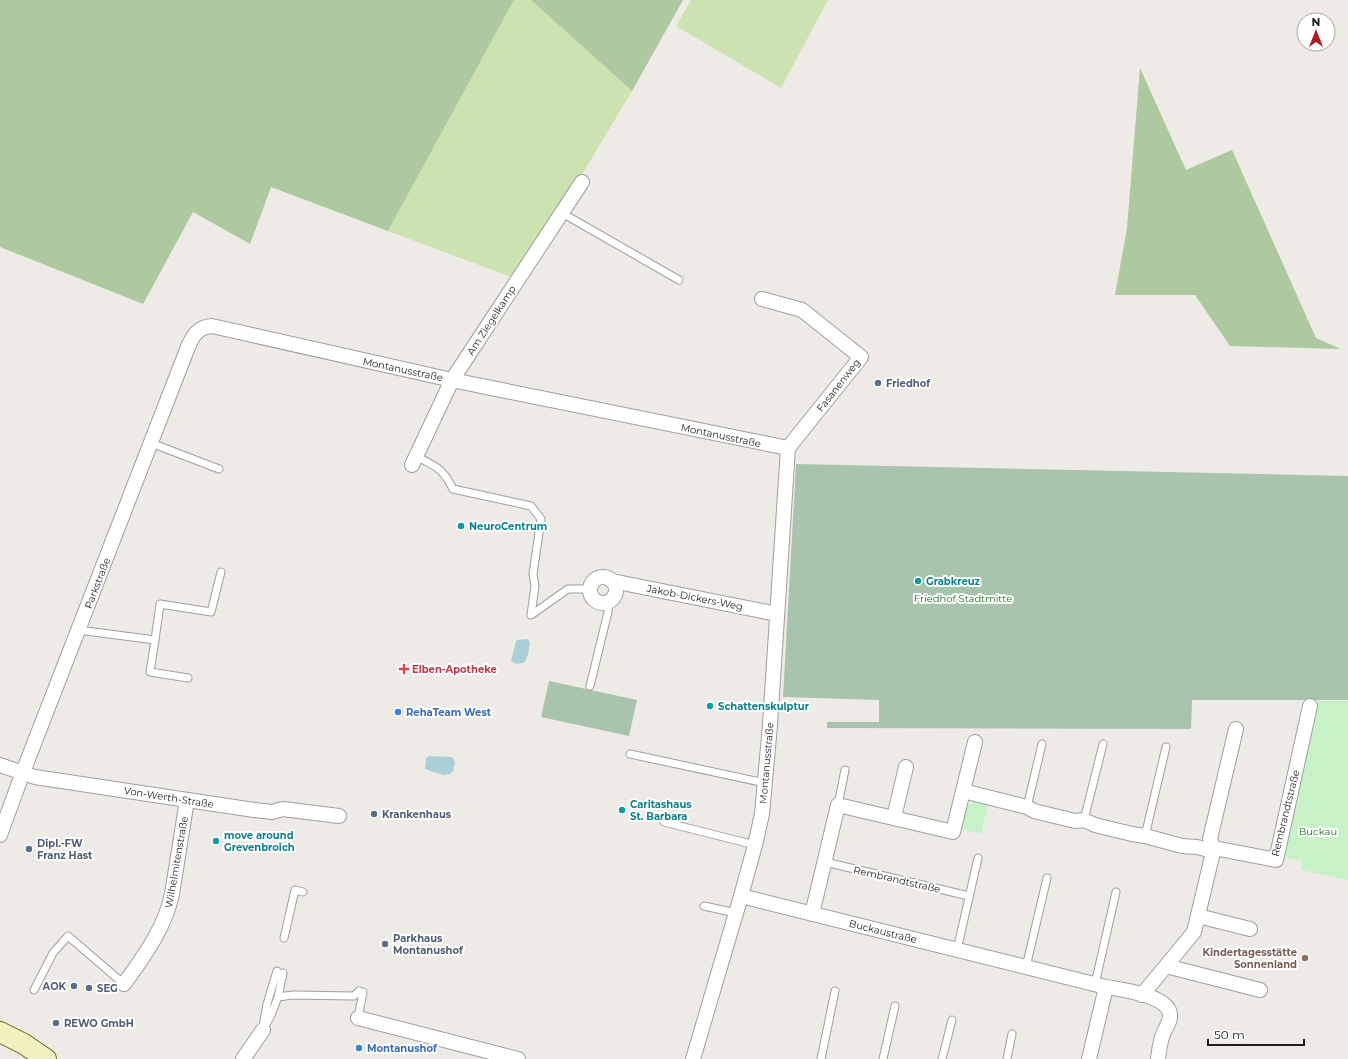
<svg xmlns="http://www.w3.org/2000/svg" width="1348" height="1059" font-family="Montserrat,sans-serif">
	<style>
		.grass { fill: #cce2b1 }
		.forest { fill: #aec89f }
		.cemetery { fill: #a9c4ac }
		.park { fill: #c7f2c8 }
		.water { fill: #abcfd6 }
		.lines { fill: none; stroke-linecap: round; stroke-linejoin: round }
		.lane-casing { stroke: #9f9f9f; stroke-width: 9 }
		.street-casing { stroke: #9f9f9f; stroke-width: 16 }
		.secondary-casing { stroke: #646812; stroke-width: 22 }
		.lane { stroke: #fff; stroke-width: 7 }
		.street { stroke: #fff; stroke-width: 14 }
		.secondary { stroke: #f1f1bf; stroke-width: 20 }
		.service-dot { fill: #5c6f8a; stroke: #fff; stroke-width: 1.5 }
		.culture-dot { fill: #0f9aa8; stroke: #fff; stroke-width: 1.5 }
		.health-dot { fill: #e0444e; stroke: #fff; stroke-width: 1.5 }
		.shop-dot { fill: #3f7fe0; stroke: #fff; stroke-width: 1.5 }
		.education-dot { fill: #8d6e63; stroke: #fff; stroke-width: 1.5 }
		.labels { text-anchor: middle; stroke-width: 4; stroke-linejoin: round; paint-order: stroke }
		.street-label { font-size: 10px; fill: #1e1e1e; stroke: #fff }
		.service-label { font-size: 10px; font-weight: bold; fill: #4e5e75; stroke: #fff; text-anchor: start }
		.culture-label { font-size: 10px; font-weight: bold; fill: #0d838f; stroke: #fff; text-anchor: start }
		.park-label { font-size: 10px; fill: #196f1b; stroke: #fff }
		.health-label { font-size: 10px; font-weight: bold; fill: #be3a42; stroke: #fff; text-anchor: start }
		.shop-label { font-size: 10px; font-weight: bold; fill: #366cbe; stroke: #fff; text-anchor: start }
		.education-label { font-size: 10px; font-weight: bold; fill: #785e54; stroke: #fff; text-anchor: end }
	</style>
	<rect width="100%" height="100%" fill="#eeeae5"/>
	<path class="grass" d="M514,0h17l101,91 -55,92 -63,95 -126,-47z
		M691,0h137l-47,88 -105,-62z"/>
	<path class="forest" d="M0,0h514l-126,231 -117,-44 -21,57 -57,-32 -50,92 -143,-57z
		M531,0h152l-51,91z
		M1140,68l46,102 46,-20 84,188 25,11 -111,-3 -35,-51h-80l12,-67z"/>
	<path class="cemetery" d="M796,464l552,12v224h-156l-1,29 -364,-1v-6h52v-22l-96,-3z
		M549,681l88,19 -8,36 -88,-19z"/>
	<path class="park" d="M1318,701h30v179l-47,-10 1,-9 -15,-3 -3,-5 3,-20z
		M973,802l15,2 -7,30 -20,-5 6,-23z"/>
	<path class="water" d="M527,639l3,3 -2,12 -3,8c-5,2 -10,3 -14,-1l5,-20 2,-1z
		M429,756l23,1 3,5 -2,9 -3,3 -7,1 -18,-6 1,-11z"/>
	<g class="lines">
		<defs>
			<path id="lane" d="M562,213l117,67
				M151,443l68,26
				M416,456c20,11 26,11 37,33l78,17 10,13 -8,55 2,12 -4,29 37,-26h23
				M78,630l77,10 5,-36 51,8 10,-40
				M155,640l-5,32 38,6
				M590,686l18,-74v-11
				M630,754l135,29
				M838,805l7,-35
				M1027,807l15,-63
				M1084,820l19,-76
				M664,822l91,23
				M1145,836l21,-89
				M825,862l144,34
				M704,906l32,7
				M284,938l11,-48 8,2
				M957,950l21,-92
				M1026,967l21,-89
				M1095,984l21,-92
				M34,990l19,-37 15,-17 56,48
				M278,997l5,-24
				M358,1018l5,-26
				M263,1027l4,-23 10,-33
				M263,1030l8,-15 7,-18 15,-2 61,1 5,-5
				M821,1059l14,-68
				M883,1059l12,-53
				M942,1059l10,-39
				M1007,1059l5,-25"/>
			<path id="street" d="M762,299l40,11 59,47 -73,91
				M412,465l40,-85 130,-198
				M590 590a13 13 0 1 1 26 0a13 13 0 1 1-26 0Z
				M612,581l165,33
				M0,765l35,12 219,33 18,2 11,-3 56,7
				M963,791l12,-49
				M894,817l12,-50
				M0,835l23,-63 165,-425c5,-12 10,-20 24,-21l240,54 336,68
				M1214,848l62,12 34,-154
				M741,896l365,91 -17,72
				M812,914l26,-109 115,27 10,-41 64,16 7,4 41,10 9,-1 11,5 37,9 13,2 37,10 15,1 16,4
				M1198,916l52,13
				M1166,966l94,24
				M124,984c20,-28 41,-56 48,-90l15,-94
				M1106,987c16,3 67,8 64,31 -1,6 -4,9 -6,14 -4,8 -5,19 -6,27
				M1142,995l52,-63 20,-84 -4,-9 26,-110
				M358,1018l160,41
				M243,1059l20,-29
				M693,1059l48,-163 14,-51 7,-31 8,-89 18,-277"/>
			<path id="secondary" d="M0,1032l24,12 22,15"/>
		</defs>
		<use href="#lane" class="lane-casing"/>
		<use href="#street" class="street-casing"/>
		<use href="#secondary" class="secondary-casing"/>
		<use href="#lane" class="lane"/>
		<use href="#street" class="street"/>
		<use href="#secondary" class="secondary"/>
	</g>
	<g class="service-dot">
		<circle cx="878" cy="383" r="4"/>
		<circle cx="374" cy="814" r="4"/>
		<circle cx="29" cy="849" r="4"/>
		<circle cx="385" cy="944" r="4"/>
		<circle cx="74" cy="986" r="4"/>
		<circle cx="89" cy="988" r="4"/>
		<circle cx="56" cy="1023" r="4"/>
	</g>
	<g class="culture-dot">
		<circle cx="461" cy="526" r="4"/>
		<circle cx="918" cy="581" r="4"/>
		<circle cx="710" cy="706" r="4"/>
		<circle cx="622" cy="810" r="4"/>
		<circle cx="216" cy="841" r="4"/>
	</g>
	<path class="health-dot" d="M402 663h4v4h4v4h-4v4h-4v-4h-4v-4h4z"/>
	<g class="shop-dot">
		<circle cx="398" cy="712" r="4"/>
		<circle cx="359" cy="1048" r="4"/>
	</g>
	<circle class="education-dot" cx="1305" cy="958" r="4"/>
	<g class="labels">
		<g class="street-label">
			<text transform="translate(491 320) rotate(-57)" y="4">Am Ziegelkamp</text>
			<text transform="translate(403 369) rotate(12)" y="4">Montanusstraße</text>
			<text transform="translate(838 385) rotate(-52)" y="4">Fasanenweg</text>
			<text transform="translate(721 435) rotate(12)" y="4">Montanusstraße</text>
			<text transform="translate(97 583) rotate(-69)" y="4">Parkstraße</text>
			<text transform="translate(695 597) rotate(11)" y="4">Jakob-Dickers-Weg</text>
			<text transform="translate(766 763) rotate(-85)" y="4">Montanusstraße</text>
			<text transform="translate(169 797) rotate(9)" y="4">Von-Werth-Straße</text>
			<text transform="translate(1285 813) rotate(-76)" y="4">Rembrandtstraße</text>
			<text transform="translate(176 862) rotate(-80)" y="4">Wilhelmitenstraße</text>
			<text transform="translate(897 879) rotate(13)" y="4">Rembrandtstraße</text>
			<text transform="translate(883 931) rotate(14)" y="4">Buckaustraße</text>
		</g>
		<g class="service-label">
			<text x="886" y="387">Friedhof</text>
			<text x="382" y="818">Krankenhaus</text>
			<text x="37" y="847">Dipl.-FW<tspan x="37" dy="12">Franz Hast</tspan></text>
			<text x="393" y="942">Parkhaus<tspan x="393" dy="12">Montanushof</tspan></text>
			<text x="66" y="990" text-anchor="end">AOK</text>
			<text x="97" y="992">SEG</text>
			<text x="64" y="1027">REWO GmbH</text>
		</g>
		<g class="culture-label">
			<text x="469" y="530">NeuroCentrum</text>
			<text x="926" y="585">Grabkreuz</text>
			<text x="718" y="710">Schattenskulptur</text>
			<text x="630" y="808">Caritashaus<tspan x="630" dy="12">St. Barbara</tspan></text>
			<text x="224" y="839">move around<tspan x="224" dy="12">Grevenbroich</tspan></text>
		</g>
		<g class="park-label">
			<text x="963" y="602">Friedhof Stadtmitte</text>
			<text x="1318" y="835">Buckau</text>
		</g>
		<g class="health-label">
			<text x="412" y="673">Elben-Apotheke</text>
		</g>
		<g class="shop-label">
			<text x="406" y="716">RehaTeam West</text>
			<text x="367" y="1052">Montanushof</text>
		</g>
		<g class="education-label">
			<text x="1297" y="956">Kindertagesstätte<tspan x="1297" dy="12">Sonnenland</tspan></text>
		</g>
	</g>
	<g transform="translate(1316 32)"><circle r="19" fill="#ffffff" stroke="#a5a5a5"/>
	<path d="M0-3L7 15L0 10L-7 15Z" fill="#b31922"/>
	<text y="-6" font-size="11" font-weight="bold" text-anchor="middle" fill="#1e1e1e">N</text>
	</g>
	<path d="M1208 1039v6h96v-6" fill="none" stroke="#1e1e1e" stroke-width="2"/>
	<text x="1214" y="1039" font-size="12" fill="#1e1e1e" stroke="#ffffff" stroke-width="3" paint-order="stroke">50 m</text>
</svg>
